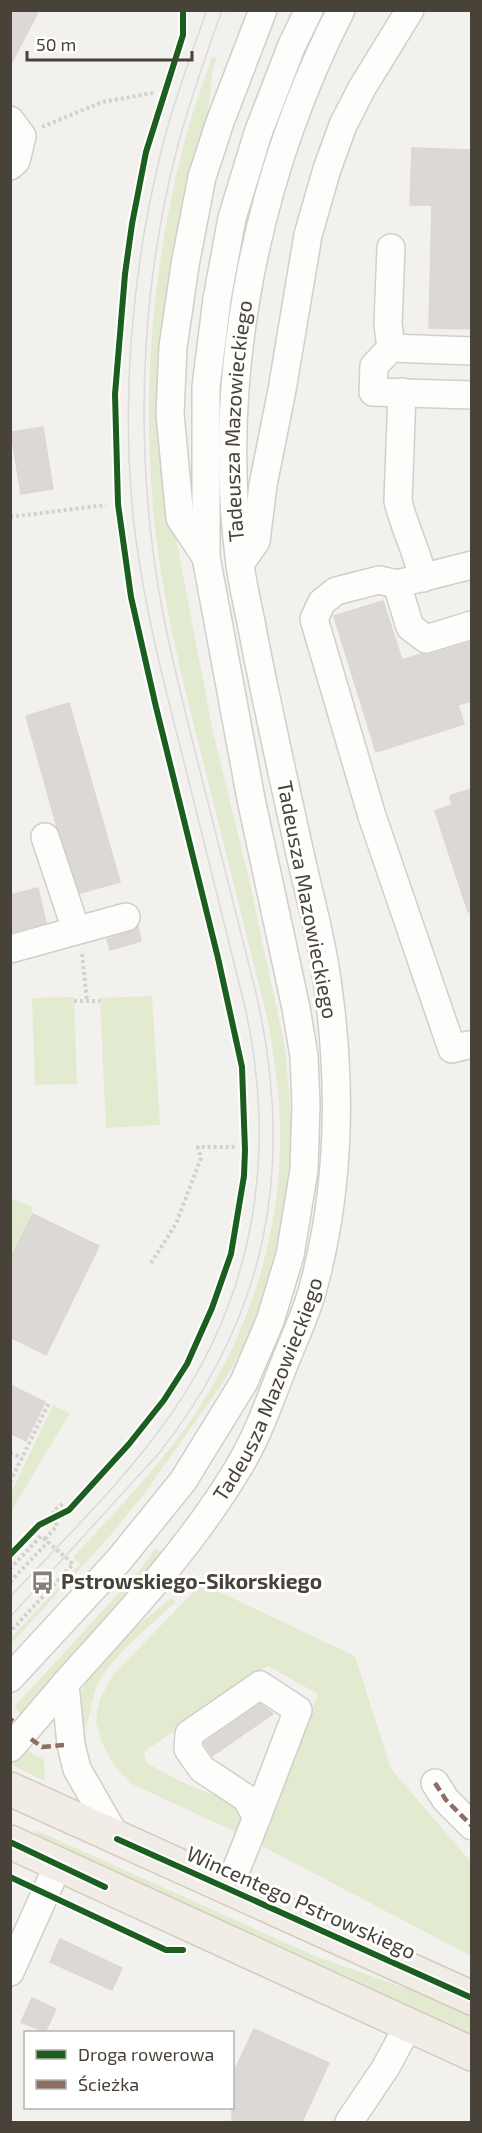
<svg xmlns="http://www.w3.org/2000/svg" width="482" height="2133" font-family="'Exo 2',sans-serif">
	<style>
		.green { fill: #e2ebd0 }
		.building { fill: #dbd8d5; stroke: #dbd8d4; stroke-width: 1.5 }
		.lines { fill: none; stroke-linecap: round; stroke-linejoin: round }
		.minor-casing { stroke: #d1cecb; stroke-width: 30 }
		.major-casing { stroke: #d4cbbc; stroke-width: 36 }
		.path { stroke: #d3d1cc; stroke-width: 4; stroke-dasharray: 3 3; stroke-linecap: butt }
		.minor { stroke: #fdfdfc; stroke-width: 27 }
		.major { stroke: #f1ede6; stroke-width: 33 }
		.tram { stroke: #dadada; stroke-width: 1.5 }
		.quiet { stroke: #8d6e63; stroke-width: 4.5; stroke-dasharray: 9 4.5; stroke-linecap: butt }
		.cycleway-casing { stroke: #fff; stroke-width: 10 }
		.cycleway { stroke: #1b5e20; stroke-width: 6 }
		.labels { text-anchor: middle; stroke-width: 6; stroke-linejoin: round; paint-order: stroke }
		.street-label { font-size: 21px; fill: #494239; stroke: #fff }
		.poi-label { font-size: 21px; font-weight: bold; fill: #494239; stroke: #fff; text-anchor: start }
	</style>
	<rect width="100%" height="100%" fill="#f3f1ee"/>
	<path class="green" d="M212,56l4,2 -4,15 -4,40 -15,56 -28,312 48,251 36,147 36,169 7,79 -3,59 -10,53 -15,55 -20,52 -19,34 -81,114 -35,43 -98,107 -1,-5 70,-75 -7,-7c43,-46 89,-93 124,-146 51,-77 82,-173 83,-267 1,-41 -5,-81 -12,-122 -22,-90 -45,-180 -67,-269 -23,-90 -45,-180 -50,-273 -7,-111 4,-222 31,-329 8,-32 20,-64 30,-95z
		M152,996l8,129 -54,3 -6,-130z
		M74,997l3,87 -42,1 -3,-87z
		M11,1198l20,8 2,8 -22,46z
		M53,1405l17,8 -59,99v-19z
		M155,1549l8,4 -33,41 -109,120 -7,-7 125,-136z
		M204,1581l7,7 144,68 36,113 80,93v94l-211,-111 58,-151 -50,-28 -124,86 2,10c29,19 60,31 94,42l5,8 -5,22 -108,-50 -19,-20 -10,-19 -7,-22 1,-12 4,-14 12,-22z
		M171,1598l5,4c-26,24 -61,51 -78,82 -7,13 -8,42 -16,48 -1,-10 -4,-22 -2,-32 4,-36 64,-79 91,-102z
		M26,1749l12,8h5l2,11 -1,13 -32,-16z
		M36,1830l281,127 154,54v31l-439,-203z"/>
	<path class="building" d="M10,10h29l-29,56z
		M412,148l59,2v179l-42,-1 3,-123h-22z
		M43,427l10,62 -32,5 -10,-62z
		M383,601l19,59 19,-6h10l40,-12v59l-13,4 6,19 -88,28 -42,-136z
		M69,703l51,179 -40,11 -23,-66 -31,-111z
		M471,789v122l-3,1 -33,-101 17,-6 -2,-8 2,-2z
		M38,888l8,35 -36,10v-38z
		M138,927l3,14 -31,9 -3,-11 23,-7z
		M33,1214l66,32 -53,109 -36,-18v-77z
		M10,1385l35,17 -19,39 -16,-8z
		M260,1704l13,10 -61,42 -8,-13z
		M60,1939l62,29 -10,22 -62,-28z
		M32,1998l24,11 -11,23 -24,-10z
		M254,2029l75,34 -27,59h-70v-46z"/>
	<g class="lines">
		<defs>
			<g id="minor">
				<path d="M10,120l12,16 -6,25 -6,5"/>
				<path d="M391,248l-3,76 3,24"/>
				<path d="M472,351l-81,-3 -17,18 -1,26 99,3"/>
				<path d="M402,392l-4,109c6,26 19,50 25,77"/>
				<path d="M206,557l-26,-39 -10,-104 3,-67 12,-82 17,-88 18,-55 43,-112"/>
				<path d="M240,564l16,-23 7,-56 19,-95 26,-155 19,-66 16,-44 19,-37 48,-78"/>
				<path d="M397,584l13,43 16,12 46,-14"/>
				<path d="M45,837l31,93"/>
				<path d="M10,949l116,-32"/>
				<path d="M468,1045l-16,4 -80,-233 -58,-197 8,-17 14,-11 43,-11 18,4 75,-19"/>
				<path d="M10,1678l109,-118 64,-79 61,-99 26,-61 20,-66 14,-85 2,-66 -2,-48 -8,-48 -45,-209 -45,-242v-170l11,-88 15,-81 26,-85 34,-88 17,-35"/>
				<path d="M65,1684l6,61 6,24 40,70"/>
				<path id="s1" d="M10,1748c21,-23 41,-48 61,-71 61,-67 123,-134 169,-212 19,-32 31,-68 45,-103 9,-23 20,-46 27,-70 27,-97 30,-197 17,-297 -5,-43 -16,-86 -26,-128 -17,-76 -34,-152 -49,-229 -4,-24 -11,-49 -14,-74 -25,-186 16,-387 101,-554"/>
				<path d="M435,1783l11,17 26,26"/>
				<path d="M228,1889c25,-59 47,-120 70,-179l-38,-25 -71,49 -1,15 14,20 44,29 10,18"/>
				<path d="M10,1972l48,-107"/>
				<path d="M349,2122l37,-55 22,-41"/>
			</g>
			<path id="major" d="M10,1789l462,209
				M10,1842l462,212"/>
		</defs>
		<use href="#minor" class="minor-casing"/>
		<use href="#major" class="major-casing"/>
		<path class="path" d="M228,10l5,2 1,-2
			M42,127l60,-25 51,-9
			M10,517l96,-12
			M82,954l5,47
			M74,1001h26
			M151,1263l25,-39 25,-66 -3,-11h37
			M10,1453l12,5
			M10,1482l39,-79
			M45,1539l12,-13 -4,-15 11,-8
			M10,1569l31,-33 32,28 -63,68
			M10,1582l38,-40"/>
		<use href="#minor" class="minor"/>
		<use href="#major" class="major"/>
		<path class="tram" d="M10,1597c53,-57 115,-117 159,-180 87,-123 108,-265 76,-410 -20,-83 -41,-166 -62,-249 -19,-74 -38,-148 -48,-225 -15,-126 -4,-259 26,-381 12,-48 29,-95 46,-142
			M10,1617l150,-165c108,-138 135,-285 97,-455 -21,-82 -42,-164 -62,-246 -17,-69 -35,-137 -43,-208 -16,-132 -8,-269 26,-398 12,-45 28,-90 44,-135"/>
		<path class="quiet" d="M10,1719l3,2
			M31,1739l11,8 22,-2
			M435,1783l11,17 26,26"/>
		<defs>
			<path id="cycleway" d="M10,1555l29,-30 30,-15 60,-66 35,-44 23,-36 25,-56 19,-54 13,-78 1,-26 -3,-83 -24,-109 -62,-251 -25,-110 -13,-93 -3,-110 10,-120 7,-50 14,-72 37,-117v-25
				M117,1839l355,159
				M10,1842l95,45
				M10,1877l156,73h17"/>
		</defs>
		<use href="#cycleway" class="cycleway-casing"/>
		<use href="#cycleway" class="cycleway"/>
	</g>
	<defs>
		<symbol id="bus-bare" viewBox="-9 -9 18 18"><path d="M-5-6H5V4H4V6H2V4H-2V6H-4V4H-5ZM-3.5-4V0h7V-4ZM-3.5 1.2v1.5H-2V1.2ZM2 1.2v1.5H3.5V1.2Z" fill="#847f78" stroke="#fff" stroke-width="2.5" paint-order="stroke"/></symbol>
	</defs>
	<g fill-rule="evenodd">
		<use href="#bus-bare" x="26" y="1566" width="33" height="33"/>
	</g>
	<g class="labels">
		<g class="street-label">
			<text dy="7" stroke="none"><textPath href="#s1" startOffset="1436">Tadeusza Mazowieckiego</textPath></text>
			<text transform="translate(307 900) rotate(79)" y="7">Tadeusza Mazowieckiego</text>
			<text dy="7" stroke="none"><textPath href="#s1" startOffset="446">Tadeusza Mazowieckiego</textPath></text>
			<text transform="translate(301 1903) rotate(24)" y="7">Wincentego Pstrowskiego</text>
		</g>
		<g class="poi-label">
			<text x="61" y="1589">Pstrowskiego-Sikorskiego</text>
		</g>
	</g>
	<rect width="482" height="2133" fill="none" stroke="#494239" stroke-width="24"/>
	<rect x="24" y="2031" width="210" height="78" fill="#ffffff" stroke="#b6b3b0" stroke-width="1.5"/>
	<rect x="36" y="2050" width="30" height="9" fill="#1b5e20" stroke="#b6b3b0" stroke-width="1.5"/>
	<text x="78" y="2061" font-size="18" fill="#494239">Droga rowerowa</text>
	<rect x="36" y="2080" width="30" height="9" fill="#8d6e63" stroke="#b6b3b0" stroke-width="1.5"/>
	<text x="78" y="2091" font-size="18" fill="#494239">Ścieżka</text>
	<path d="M27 51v9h165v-9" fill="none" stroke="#494239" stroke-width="3"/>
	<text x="36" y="51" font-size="18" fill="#494239" stroke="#ffffff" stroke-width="4.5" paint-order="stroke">50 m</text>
</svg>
